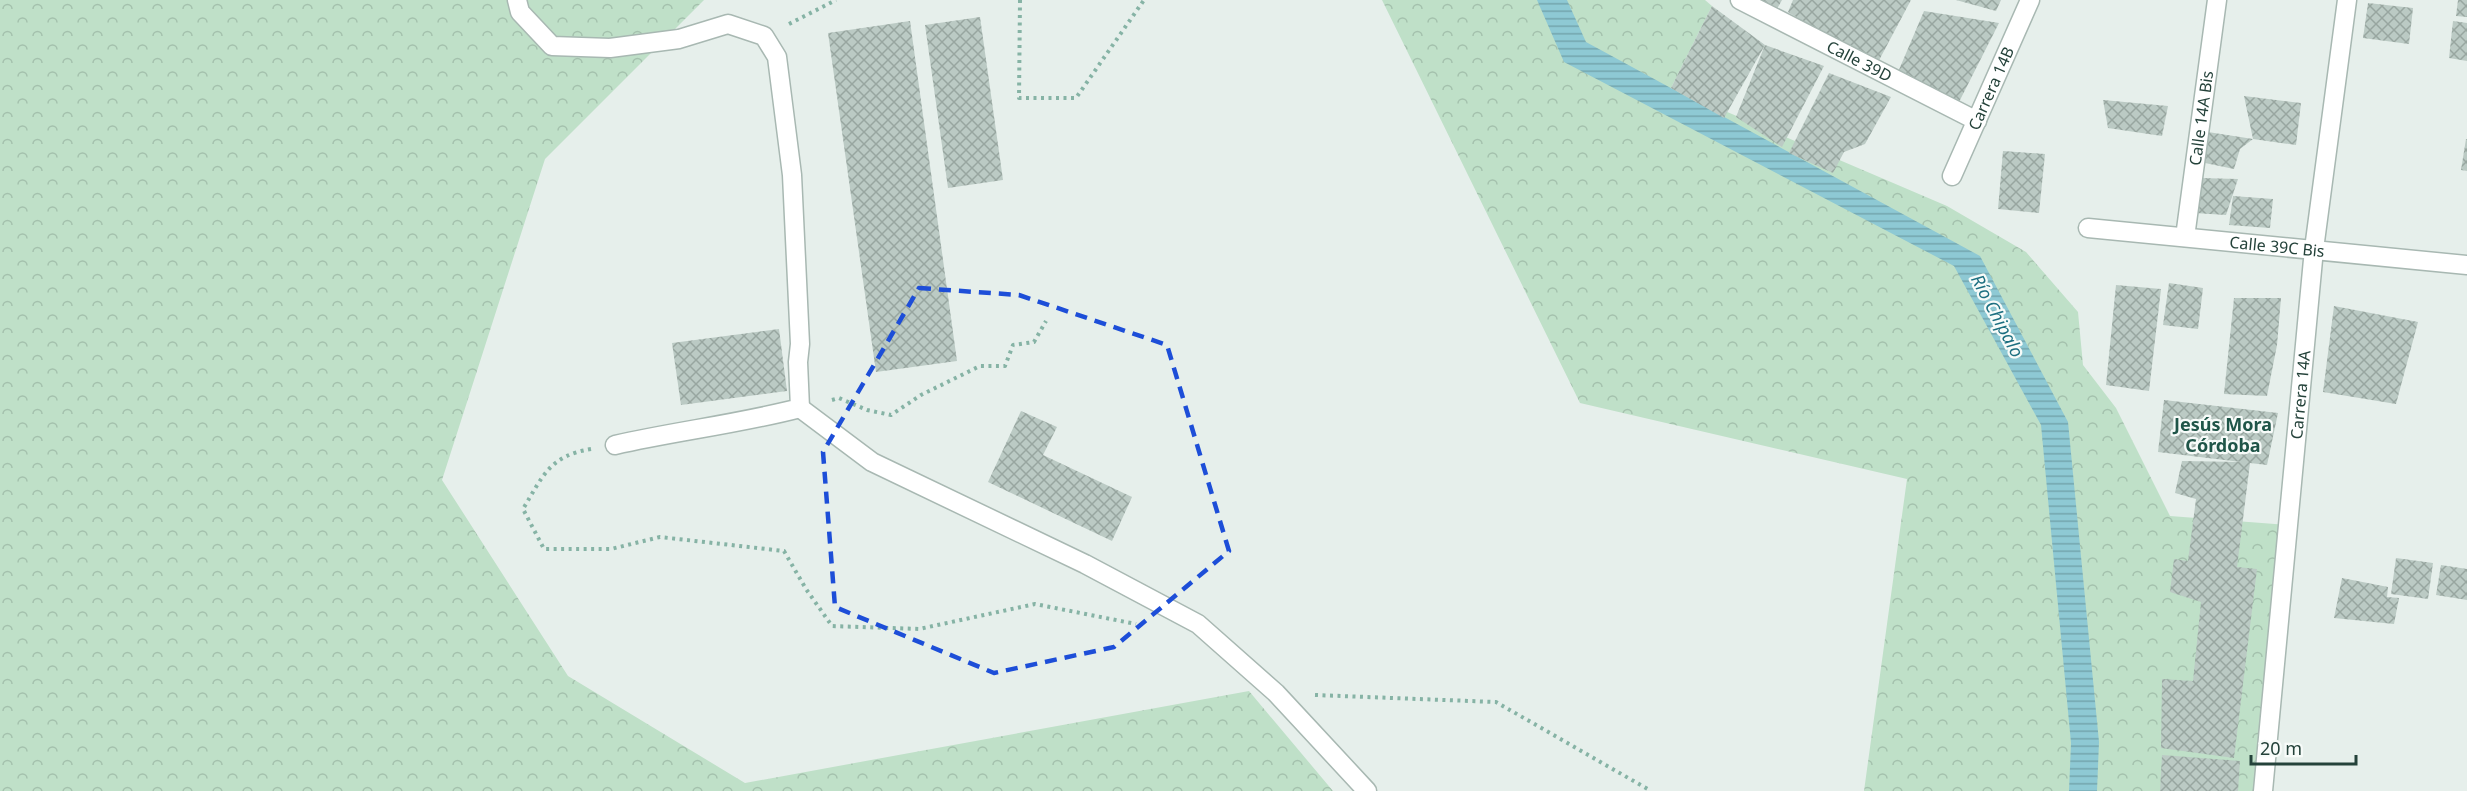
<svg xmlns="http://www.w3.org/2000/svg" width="2467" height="791" font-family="'Noto Sans',sans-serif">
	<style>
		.forest { fill: url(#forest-crowns) }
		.water { fill: url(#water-rules) }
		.building { fill: url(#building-cross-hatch) }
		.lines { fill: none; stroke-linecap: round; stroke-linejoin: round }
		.minor-casing { stroke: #a8b8b2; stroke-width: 21 }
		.path { stroke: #86b3a5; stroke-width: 4; stroke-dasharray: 3 4.5; stroke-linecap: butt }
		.minor { stroke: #fff; stroke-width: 18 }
		.marked { fill: none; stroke: #1d4ed8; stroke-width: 4.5; stroke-dasharray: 12 8; stroke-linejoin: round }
		.labels { text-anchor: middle; stroke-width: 4.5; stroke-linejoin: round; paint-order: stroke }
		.street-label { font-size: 16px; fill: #24423a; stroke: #f7fbf9 }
		.water-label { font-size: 18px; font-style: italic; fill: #1c6f80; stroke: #f7fbf9 }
		.neighbourhood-label { font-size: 18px; font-weight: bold; fill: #1f5548; stroke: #f7fbf9 }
	</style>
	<defs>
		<pattern id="forest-crowns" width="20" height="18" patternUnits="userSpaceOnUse" patternTransform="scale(1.5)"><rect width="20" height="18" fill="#bfe0c8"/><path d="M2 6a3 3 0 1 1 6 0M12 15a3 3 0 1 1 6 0" fill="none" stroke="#a4c1ad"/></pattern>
		<pattern id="water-rules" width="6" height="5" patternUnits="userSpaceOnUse" patternTransform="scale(1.5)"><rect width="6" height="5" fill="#8ec9d4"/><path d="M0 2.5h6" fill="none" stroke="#74a5ad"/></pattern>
		<pattern id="building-cross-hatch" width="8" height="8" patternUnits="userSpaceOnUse" patternTransform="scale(1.5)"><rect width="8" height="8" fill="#bbcac4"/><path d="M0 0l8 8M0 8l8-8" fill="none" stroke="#98a6a0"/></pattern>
	</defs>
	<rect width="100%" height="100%" fill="#e6efeb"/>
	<path class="forest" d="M0,0h704l-159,159 -103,321 126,196 177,107 504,-92 84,100h-1333z
		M1382,0h323l7,6 -41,82 276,118 79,46 52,60 5,53 33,43 54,108 118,9 -25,266h-399l43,-312 -327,-76z"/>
	<path class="water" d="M1537,0h30l19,42 394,214 88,166 31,320 -2,49h-28l2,-48 -30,-318 -87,-159 -390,-204z"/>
	<path class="building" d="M1758,0h24l-5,9z
		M1793,0h118l-35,66 -88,-54z
		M1956,0h45l-5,11z
		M2458,0h9v17l-11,-1z
		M2368,3l45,5 -4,36 -46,-6z
		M1712,6l53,39 -41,73 -53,-30z
		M1924,11l75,12 -41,81 -60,-32z
		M980,17l23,163 -55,8 -23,-163z
		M910,21l47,340 -81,11 -48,-339z
		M2453,21l14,2v38l-18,-3z
		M1765,45l59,21 -42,81 -46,-30z
		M1829,73l62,24 -26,47 -21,8 -11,21 -44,-20z
		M2244,96l57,7 -5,42 -43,-6z
		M2103,100l65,6 -6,30 -54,-8z
		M2208,132l45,7 -13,10 -6,20 -29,-6z
		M2466,139h1v32l-6,-1z
		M2003,151l42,3 -6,59 -41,-4z
		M2200,178l38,1 -12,36 -32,-2z
		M2233,196l40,3 -3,29 -41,-3z
		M2169,283l34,5 -5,41 -35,-4z
		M2116,285l45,4 -12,102 -43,-6z
		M2234,298h47l-4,47 -10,51 -43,-2z
		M2334,306l84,16 -22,82 -73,-12z
		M779,329l8,62 -106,14 -9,-62z
		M2164,400l114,13 -11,52 -17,-2 -13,104 20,2 -23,189 -73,-10 1,-69 31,2 8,-79 -31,-10 4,-33 14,2 8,-62 -21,-6 7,-32 59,1 -83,-10z
		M1021,411l36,16 -14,28 89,42 -20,44 -124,-59z
		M2396,558l37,5 -5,36 -37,-5z
		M2441,565l26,4v31l-31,-5z
		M2342,578l46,9 -1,10 12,1 -5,26 -60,-6z
		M2162,755l78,6 -2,30h-78z"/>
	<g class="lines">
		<defs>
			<g id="minor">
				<path d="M517,0l3,12 32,34 58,2 69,-9 49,-15 36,12 13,21 15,118 8,169 -2,18 2,46c-61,16 -124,23 -185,37"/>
				<path id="s1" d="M1740,0l237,121"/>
				<path id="s2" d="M1952,176l78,-176"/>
				<path id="s3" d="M2088,228l379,37"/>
				<path id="s4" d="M2185,237l32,-237"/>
				<path d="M800,408l72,54 213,102 113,60 78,69 91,98"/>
				<path id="s5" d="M2263,791l51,-542 33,-249"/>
			</g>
		</defs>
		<use href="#minor" class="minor-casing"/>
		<path class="path" d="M1020,0l-1,98h57l68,-98
			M789,24l47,-24
			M832,400l7,-2 28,12 24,5 30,-20 59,-29h25l8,-21 21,-3 12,-21
			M591,449c-42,7 -48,27 -68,60l21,40h67l49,-12 124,14 22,38 26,37 87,3 116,-25 101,20
			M1315,695l181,7 155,89"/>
		<use href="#minor" class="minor"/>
	</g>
	<path class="marked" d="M919,288l100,7 148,50 62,206 -115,96 -120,26 -159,-66 -12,-155z"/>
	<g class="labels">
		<g class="street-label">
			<text dy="6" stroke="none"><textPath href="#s1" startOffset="134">Calle 39D</textPath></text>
			<text dy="6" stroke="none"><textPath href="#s2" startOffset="96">Carrera 14B</textPath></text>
			<text dy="6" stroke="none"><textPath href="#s4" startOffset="120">Calle 14A Bis</textPath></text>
			<text dy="6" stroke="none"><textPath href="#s3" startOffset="190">Calle 39C Bis</textPath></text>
			<text dy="6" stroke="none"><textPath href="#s5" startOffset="398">Carrera 14A</textPath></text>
		</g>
		<g class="water-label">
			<text transform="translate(1997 316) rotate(62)" y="6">Río Chipalo</text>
		</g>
		<g class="neighbourhood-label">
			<text x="2223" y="431">Jesús Mora<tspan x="2223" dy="21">Córdoba</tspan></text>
		</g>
	</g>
	<path d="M2251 755v9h105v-9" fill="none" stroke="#24423a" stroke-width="3"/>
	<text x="2260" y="755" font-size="18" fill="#24423a" stroke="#f7fbf9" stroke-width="4.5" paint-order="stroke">20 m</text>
</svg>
